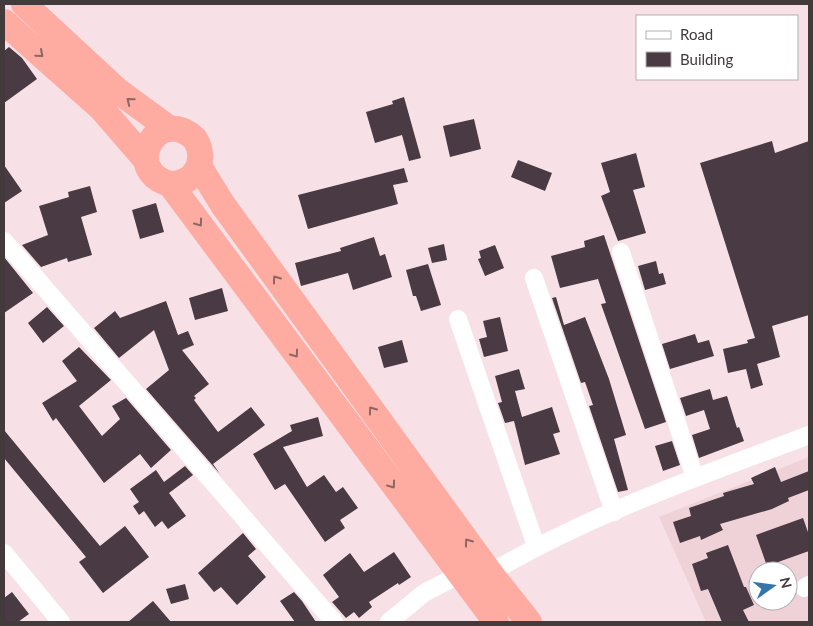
<svg xmlns="http://www.w3.org/2000/svg" width="813" height="626" font-family="Lato,sans-serif">
	<style>
		.built { fill: #efd2d8; fill-rule: evenodd }
		.building { fill: #493a44 }
		.lines { fill: none; stroke-linecap: round; stroke-linejoin: round }
		.minor { stroke: #fff; stroke-width: 18 }
		.highway { stroke: #feaba2; stroke-width: 26 }
		.oneway { stroke: #8d6764 }
	</style>
	<rect width="100%" height="100%" fill="#f7e1e6"/>
	<path class="built" d="M809,457v165h-103l-47,-105zM758,571h30v30h-30z"/>
	<path class="building" d="M9,47l13,11 15,21 -33,24v-52z
		M404,97l17,61 -12,3 -7,-26 -27,8 -9,-31 27,-8 -1,-3z
		M474,119l7,30 -31,8 -7,-31z
		M772,141l3,12 34,-12v174l-37,11 8,31 -23,7 6,21 -12,4 -5,-20 -18,4 -5,-24 25,-6 -1,-3 8,-2 -55,-175z
		M636,153l9,34 -12,3 13,43 -28,8 -17,-45 9,-4 -9,-29z
		M518,160l34,13 -7,18 -34,-14z
		M4,165l18,26 -18,12z
		M404,168l4,14 -15,3 5,19 -90,25 -10,-34z
		M90,186l7,26 -16,5 11,38 -24,7 -1,-4 -26,9 -19,-22 26,-10 -9,-29 30,-9 -1,-5z
		M156,203l8,29 -24,7 -8,-29z
		M604,235l62,187 -21,7 -44,-125 5,-1 -8,-24 -38,9 -9,-32 34,-9 -1,-6z
		M374,237l6,19 5,-2 7,23 -39,13 -5,-17 -47,13 -6,-23 46,-12 -1,-3z
		M444,244l3,16 -15,3 -4,-15z
		M495,245l9,23 -19,8 -7,-17 3,-1 -2,-7z
		M4,257l29,36 -29,20z
		M656,261l3,13 4,-1 3,11 -21,6 -7,-24z
		M428,264l13,41 -20,6 -5,-15h-3l-7,-26z
		M222,288l6,23 -33,9 -6,-22z
		M556,297l8,28 21,-8 24,62 17,56 -12,4 14,51 -10,2 -29,-86 4,-1 -8,-23 -4,1 -29,-85z
		M166,301l12,34 10,-4 6,14 -12,5 27,34 -15,12 2,2 -2,2 24,32 33,-25 14,18 -52,39 7,10 -74,-85 23,-19 -15,-40 -35,28 -25,-30 21,-17 5,7z
		M47,307l17,19 -21,17 -15,-20z
		M500,317l8,34 -24,6 -5,-18 8,-2 -4,-16z
		M695,334l3,9 11,-3 5,16 -44,13 -8,-25z
		M402,340l6,22 -24,6 -6,-21z
		M79,347l32,33 -32,26 23,30 18,-17 -8,-13 14,-8 45,52 -20,18 -11,-14 -36,29 -48,-65 -3,3 -11,-18 35,-22 -15,-20z
		M519,369l6,20 -10,2 7,26 30,-10 8,25 -7,2 7,20 -35,11 -11,-44 -9,2 -7,-20 4,-1 -7,-26z
		M710,389l3,11 14,-4 10,32 2,-1 5,14 -45,17 -7,-23 18,-6 -6,-19 -18,6 -6,-18z
		M318,417l5,19 -40,11 24,40 17,-12 12,17 7,-5 15,21 -18,12 5,8 -20,14 -40,-58 -10,6 -22,-36 39,-23 -2,-6z
		M4,430l96,116 25,-20 24,31 -46,36 -24,-31 7,-5 -82,-99z
		M672,441l8,24 -17,6 -8,-25z
		M185,466l8,9 -24,18 17,23 -18,13 -6,-8 -7,6 -11,-16 -5,4 -6,-9 6,-4 -9,-13 26,-19 8,12z
		M775,467l6,15 28,-11v19l-21,8 1,3 -17,8 -52,15 3,6 -22,10 -1,-4 -20,7 -7,-21 18,-6 -2,-8 35,-12 -1,-3 31,-9 -3,-6z
		M803,518l6,17v16l-42,15 -11,-31z
		M243,533l13,16 -8,7 18,21 -29,28 -16,-18 -7,5 -16,-19z
		M728,545l16,42h2l8,18 -11,5 6,12h-27l-14,-33 -7,2 -9,-27 16,-6 -2,-5z
		M394,552l17,25 -12,8 -1,-2 -29,19 3,5 -13,11 -5,-6 -8,6 -14,-16 7,-5 -16,-22 27,-22 14,19z
		M185,584l4,15 -18,5 -5,-15z
		M12,592l17,22 -11,8h-14v-24z
		M294,592l8,9 14,21h-21l-15,-21z
		M153,601l18,21h-43z"/>
	<g class="lines">
		<path class="minor" d="M4,241l330,381
			M621,252l74,226
			M534,278l80,234
			M458,319l78,227
			M4,553l57,69
			M490,573c100,-59 211,-97 319,-138
			M804,588l5,-3
			M389,622l35,-29 35,-18"/>
		<path class="highway" d="M24,4l94,87 52,38
			M4,22l97,86 45,52
			M199,166l24,39 267,368 39,49
			M170,184c25,0 38,-23 25,-45 -37,-36 -75,31 -25,45l326,438"/>
	</g>
	<defs><path id="oneway-chevron" d="M-2-3.5L2.5 0L-2 3.5" fill="none" stroke-width="1.6" stroke-linecap="round" stroke-linejoin="round" transform="scale(1.25)"/></defs>
	<g class="oneway">
		<use href="#oneway-chevron" transform="translate(40 54) rotate(41)"/>
		<use href="#oneway-chevron" transform="translate(130 101) rotate(-141)"/>
		<use href="#oneway-chevron" transform="translate(199 223) rotate(54)"/>
		<use href="#oneway-chevron" transform="translate(276 279) rotate(-126)"/>
		<use href="#oneway-chevron" transform="translate(295 354) rotate(54)"/>
		<use href="#oneway-chevron" transform="translate(372 410) rotate(-126)"/>
		<use href="#oneway-chevron" transform="translate(392 485) rotate(54)"/>
		<use href="#oneway-chevron" transform="translate(468 542) rotate(-126)"/>
	</g>
	<rect width="813" height="626" fill="none" stroke="#423a3b" stroke-width="10"/>
	<rect x="636" y="15" width="162" height="65" fill="#ffffff" stroke="#b3b0b1"/>
	<rect x="646" y="31" width="25" height="8" fill="#ffffff" stroke="#b3b0b1"/>
	<text x="680" y="40" font-size="15" fill="#423a3b">Road</text>
	<rect x="646" y="52" width="25" height="15" fill="#493a44" stroke="#b3b0b1"/>
	<text x="680" y="65" font-size="15" fill="#423a3b">Building</text>
	<g transform="translate(773 586) rotate(76)"><circle r="24" fill="#ffffff" stroke="#b3b0b1"/>
	<path d="M0-4L9 19L0 12L-9 19Z" fill="#3476ac"/>
	<text y="-8" font-size="14" font-weight="bold" text-anchor="middle" fill="#423a3b">N</text>
	</g>
</svg>
